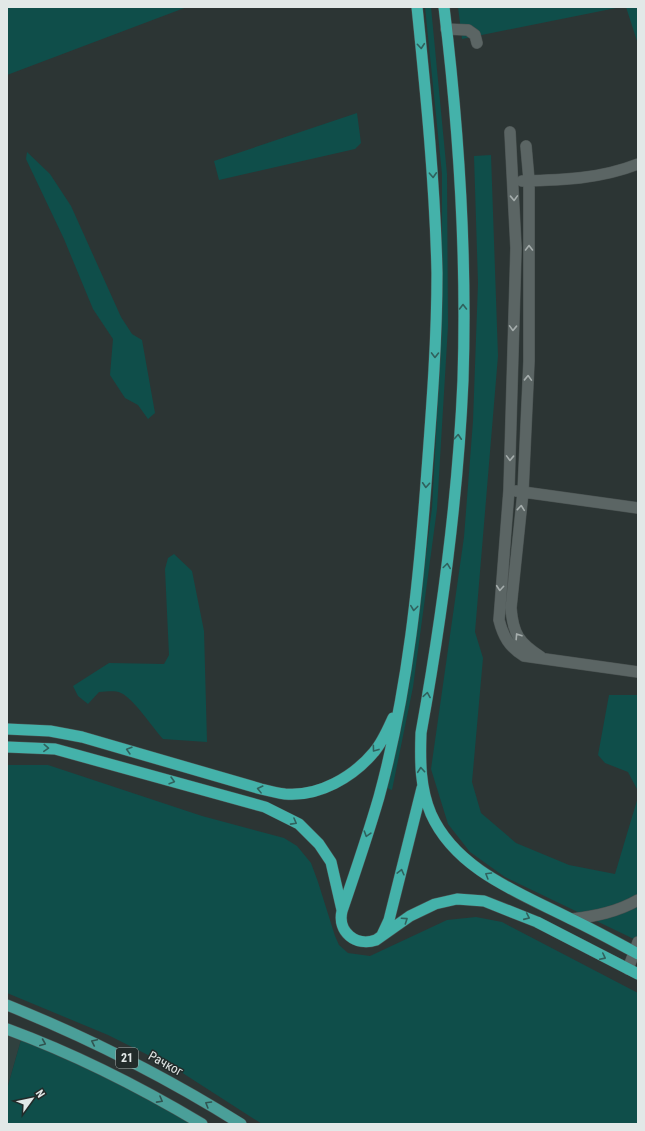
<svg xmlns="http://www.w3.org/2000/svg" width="645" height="1131" font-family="'Roboto Condensed',sans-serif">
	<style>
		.built { fill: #30413f }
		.green { fill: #0f4e4a }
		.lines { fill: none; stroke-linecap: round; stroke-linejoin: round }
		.minor-casing { stroke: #4a5251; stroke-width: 12 }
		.primary-casing { stroke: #4a5251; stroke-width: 12 }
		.trunk-casing { stroke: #4a5251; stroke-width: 12 }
		.minor { stroke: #5b6564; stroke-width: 11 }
		.primary { stroke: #4a9f99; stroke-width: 11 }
		.trunk { stroke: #44b2aa; stroke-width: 11 }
		.oneway { stroke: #30615d }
		.oneway2 { stroke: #a5adac }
		.oneway3 { stroke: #305451 }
		.labels { text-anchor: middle; stroke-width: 3; stroke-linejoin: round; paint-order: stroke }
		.shield { fill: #222b2a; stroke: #a8afae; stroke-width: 1 }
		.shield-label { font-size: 12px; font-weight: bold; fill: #e2e8e7 }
		.street-label { font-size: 13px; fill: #e2e8e7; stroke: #222b2a }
	</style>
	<rect width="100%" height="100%" fill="#2c3534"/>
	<path class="built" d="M7,1035l14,5 -14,49z"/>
	<path class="green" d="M7,7h180l-180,68z
		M425,7h6l16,167 1,152 -11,183 -24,178 -21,103 -5,-2 22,-102 23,-178 10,-182v-152z
		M458,7h163l-159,32z
		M626,7h12v37z
		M357,113l4,30 -6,6 -136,31 -5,-19z
		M27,152l23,22 21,32 50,111 11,17 10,6 13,73 -7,6 -10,-14 -13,-7 -15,-23 3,-36 -20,-30 -29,-70 -38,-80z
		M491,155l7,201 -23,276 8,26 -11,124 9,31 35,30 53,22 46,9 23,-77v144l-133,-64 -35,-25 -22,-28 -17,-55 33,-232 9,-116 5,-138 -4,-127z
		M174,554l18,17 12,60 3,111 -44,-3c-11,-12 -29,-40 -42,-46 -7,-3 -15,-1 -22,-1l-11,12 -10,-8 -5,-10 36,-23 55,1 5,-9 -4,-86 3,-11z
		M609,695h29v96l-10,-19 -23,-9 -7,-8z
		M7,765h41l154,51 82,22 13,8 14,17 7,19 17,54 4,9 9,8 22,3 77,-36 29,-3 26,5 136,71v131h-376l-81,-52 -33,-17 -40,-20 -101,-42z
		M21,1040l76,25 101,59h-191v-35z"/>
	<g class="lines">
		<defs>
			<path id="minor" d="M446,29l22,1 7,5 2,8
				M510,132l6,116 -7,242 -10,130c4,16 10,27 25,36l114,16
				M526,146l3,34v181l-6,131 -12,116c2,26 8,35 30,49
				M522,181c40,-1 78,-2 116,-17
				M516,491l122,17
				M572,919c24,-3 45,-7 66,-19
				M628,969l10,-27"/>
			<path id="primary" d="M7,1005c82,33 159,72 234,119
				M7,1029c68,25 133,58 195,95"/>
			<path id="trunk" d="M417,7c9,88 18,177 20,266 0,66 -5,131 -10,197 -8,110 -19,221 -48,327 -11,38 -24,76 -37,114 -5,21 14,36 34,29l34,-24 25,-12 22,-5 27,2 53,21 101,52
				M444,7c15,123 23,249 19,373 -5,119 -21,237 -42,353 -1,28 -1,55 10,81 25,56 89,79 140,105 23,11 45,23 67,35
				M7,729l43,2 32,6 179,52c8,2 16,4 24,5 34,3 68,-17 89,-42 8,-9 14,-23 19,-34
				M7,747l48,2 210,58 34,17 20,20 12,18 11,48
				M382,935l7,-15 33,-132"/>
		</defs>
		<use href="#minor" class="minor-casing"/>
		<use href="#primary" class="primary-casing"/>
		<use href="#trunk" class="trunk-casing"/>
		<use href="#minor" class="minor"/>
		<use href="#primary" class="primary"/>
		<use href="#trunk" class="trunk"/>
	</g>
	<defs><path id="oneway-chevron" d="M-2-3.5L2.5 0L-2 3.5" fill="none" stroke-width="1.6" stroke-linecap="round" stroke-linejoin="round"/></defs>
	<g class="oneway">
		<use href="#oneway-chevron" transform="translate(421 46) rotate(85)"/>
		<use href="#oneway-chevron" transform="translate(433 175) rotate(87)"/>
		<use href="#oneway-chevron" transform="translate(463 307) rotate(-90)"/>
		<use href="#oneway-chevron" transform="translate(435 355) rotate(91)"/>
		<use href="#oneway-chevron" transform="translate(458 437) rotate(-86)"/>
		<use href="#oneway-chevron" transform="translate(426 485) rotate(94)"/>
		<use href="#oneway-chevron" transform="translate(447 566) rotate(-82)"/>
		<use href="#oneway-chevron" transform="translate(414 608) rotate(97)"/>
		<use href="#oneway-chevron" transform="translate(427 695) rotate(-81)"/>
		<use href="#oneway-chevron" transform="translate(46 748) rotate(3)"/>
		<use href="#oneway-chevron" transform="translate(375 749) rotate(126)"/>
		<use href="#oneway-chevron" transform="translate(129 750) rotate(-164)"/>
		<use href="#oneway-chevron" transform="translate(421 770) rotate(-95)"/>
		<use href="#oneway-chevron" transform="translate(172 781) rotate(16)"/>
		<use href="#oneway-chevron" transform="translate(260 789) rotate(-166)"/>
		<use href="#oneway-chevron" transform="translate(294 822) rotate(29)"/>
		<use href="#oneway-chevron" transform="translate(367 834) rotate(107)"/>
		<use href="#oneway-chevron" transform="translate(401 872) rotate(-76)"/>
		<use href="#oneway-chevron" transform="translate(488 875) rotate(-149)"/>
		<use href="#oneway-chevron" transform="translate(527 917) rotate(24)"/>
		<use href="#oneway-chevron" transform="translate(405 920) rotate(-34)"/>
		<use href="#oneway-chevron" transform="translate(603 957) rotate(27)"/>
	</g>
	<g class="oneway2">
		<use href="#oneway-chevron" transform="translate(514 198) rotate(88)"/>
		<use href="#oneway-chevron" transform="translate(529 248) rotate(-90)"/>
		<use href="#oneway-chevron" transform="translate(513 328) rotate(92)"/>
		<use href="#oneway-chevron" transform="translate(528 378) rotate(-88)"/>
		<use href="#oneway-chevron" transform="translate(510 458) rotate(92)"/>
		<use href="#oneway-chevron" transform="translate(521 508) rotate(-84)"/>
		<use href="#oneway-chevron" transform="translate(500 588) rotate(95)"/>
		<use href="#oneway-chevron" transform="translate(518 636) rotate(-123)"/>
	</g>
	<g class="oneway3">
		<use href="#oneway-chevron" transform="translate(94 1042) rotate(-155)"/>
		<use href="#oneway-chevron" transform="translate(43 1043) rotate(23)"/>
		<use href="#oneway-chevron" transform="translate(160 1100) rotate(29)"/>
		<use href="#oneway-chevron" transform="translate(208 1104) rotate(-149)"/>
	</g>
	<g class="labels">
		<rect class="shield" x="116" y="1048" width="22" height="20" rx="3"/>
		<g class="shield-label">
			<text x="127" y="1062">21</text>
		</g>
		<g class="street-label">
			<text transform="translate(166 1063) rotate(29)" y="5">Рачког</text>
		</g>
	</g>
	<rect width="645" height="1131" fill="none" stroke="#e2e8e7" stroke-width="16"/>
	<g transform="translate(32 1099) rotate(57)" stroke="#222b2a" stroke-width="3" paint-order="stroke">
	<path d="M0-3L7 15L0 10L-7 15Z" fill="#e2e8e7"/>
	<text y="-6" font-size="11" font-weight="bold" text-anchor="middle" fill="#e2e8e7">N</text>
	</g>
</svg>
